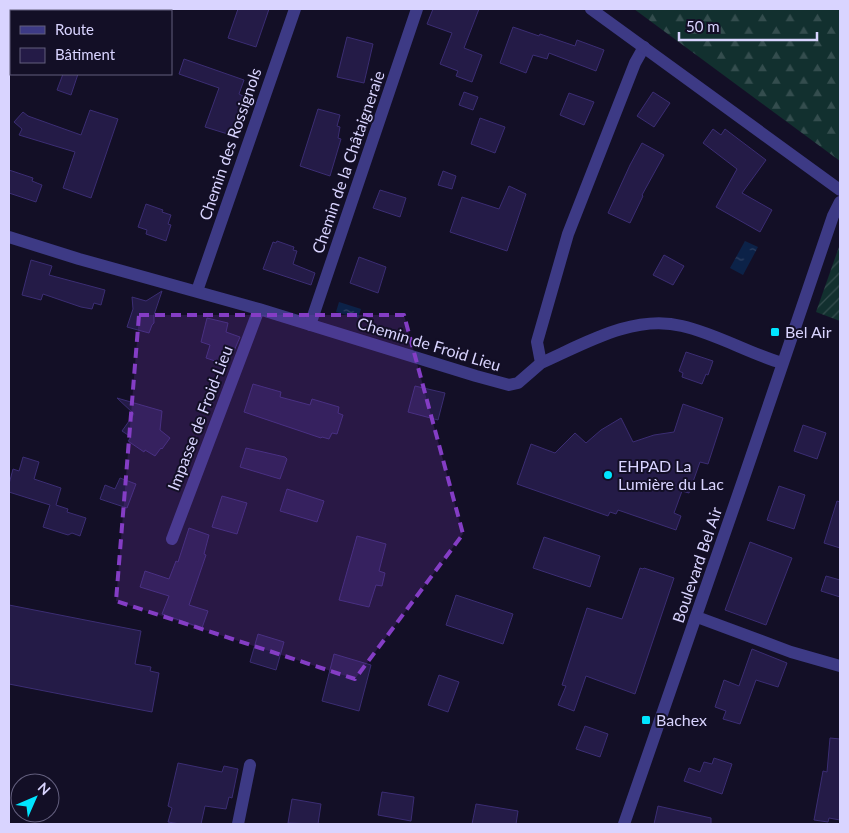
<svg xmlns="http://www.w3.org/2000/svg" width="849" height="833" font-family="Lato,sans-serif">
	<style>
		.forest { fill: url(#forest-firs) }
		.garden { fill: url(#garden-furrows) }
		.water { fill: url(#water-ripples) }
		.building { fill: #241b47; stroke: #3b2d73 }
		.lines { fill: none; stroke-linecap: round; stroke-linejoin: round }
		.minor { stroke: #3d3a85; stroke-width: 12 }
		.tertiary { stroke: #3d3a85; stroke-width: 12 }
		.marked { fill: #843dc5; fill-opacity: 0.2; stroke: #843dc5; stroke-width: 4; stroke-dasharray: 10 6; stroke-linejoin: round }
		.poi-dot { fill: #00e5ff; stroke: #130f26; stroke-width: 2 }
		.labels { text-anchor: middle; stroke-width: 4; stroke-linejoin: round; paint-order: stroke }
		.street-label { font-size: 16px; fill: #d9d4ff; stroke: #130f26 }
		.poi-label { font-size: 16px; fill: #d9d4ff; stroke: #130f26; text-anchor: start }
	</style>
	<defs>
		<pattern id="forest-firs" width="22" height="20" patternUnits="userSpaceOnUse" patternTransform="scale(1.25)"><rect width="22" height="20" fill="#12302f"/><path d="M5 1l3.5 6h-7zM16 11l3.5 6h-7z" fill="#344d4e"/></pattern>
		<pattern id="garden-furrows" width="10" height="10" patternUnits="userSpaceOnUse" patternTransform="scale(1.25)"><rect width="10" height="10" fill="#12302f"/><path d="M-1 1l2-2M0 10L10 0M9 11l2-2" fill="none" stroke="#344d4e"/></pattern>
		<pattern id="water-ripples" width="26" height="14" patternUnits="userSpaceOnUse" patternTransform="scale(1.25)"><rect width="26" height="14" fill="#0c2248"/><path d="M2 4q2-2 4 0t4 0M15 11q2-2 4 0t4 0" fill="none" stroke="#2f4163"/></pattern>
	</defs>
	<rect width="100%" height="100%" fill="#130f26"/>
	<path class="forest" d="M634,9h206v152z"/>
	<path class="garden" d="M840,244v77l-24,-9z"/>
	<path class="water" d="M745,241l13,6 -15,28 -13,-7z
		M339,302l22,7 -3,9 -22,-6z"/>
	<path class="building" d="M238,9h31l-13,38 -28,-9z
		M433,9h46l-15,39 18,7 -10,27 -16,-6 2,-5 -18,-7 12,-31 -25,-9z
		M513,27l26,9 1,-2 35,12 2,-6 27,10 -8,21 -47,-18 -2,6 -14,-4 -7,18 -26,-10z
		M347,37l26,7 -9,39 -27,-6z
		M184,59l60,21 -5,14 6,3 -14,38 -26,-8 14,-39 -40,-14z
		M63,74h15l-7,21 -14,-5z
		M464,92l14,5 -5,13 -14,-5z
		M653,92l17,11 -16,24 -17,-11z
		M569,93l25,9 -10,23 -24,-10z
		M318,109l22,6 -3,11 3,1 -2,11 3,1 -11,37 -30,-10z
		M90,110l28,9 -27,79 -28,-10 12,-36 -56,-17 3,-6 -8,-7 9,-10 5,4 53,19z
		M480,118l25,9 -10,26 -24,-9z
		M713,129l8,6 4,-6 41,31 -24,33 30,17 -12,22 -44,-25 21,-38 -34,-26z
		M642,143l22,12 -22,40 1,1 -13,27 -22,-10 22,-48z
		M9,170l24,8 -1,3 10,4 -6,17 -27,-9z
		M443,171l13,5 -4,13 -14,-4z
		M509,186l17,8 -19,57 -57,-19 12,-35 37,12z
		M380,190l26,8 -6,19 -27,-9z
		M146,204l17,6 -1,2 9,3 -3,9 3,1 -5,16 -20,-7 1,-4 -9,-3z
		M277,241l17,6 -1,3 4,1 -4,13 22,9 -4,12 -48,-16 10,-27 3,1z
		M664,255l20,11 -11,19 -20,-10z
		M359,257l27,10 -8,26 -28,-10z
		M31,260l21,6 -3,9 56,15 -4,15 -7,-2 -2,6 -11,-2 -38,-13 -2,6 -19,-5z
		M162,291l-8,24v8l-2,2 -3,8 -22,-6 6,-18 -1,-12 14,4z
		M207,318l21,5 -2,9 14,5 -6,14 -9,-3 -4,15 -15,-5 4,-13 -9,-3z
		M686,352l27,9 -5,14 -2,-1 -4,10 -20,-7 1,-4 -4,-2z
		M253,384l28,8 -1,5 30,8 2,-6 27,8 -1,6 5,2 -6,19 -5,-1 -3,6 -7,-2 -1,1 -77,-26z
		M415,386l30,7 -7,27 -30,-8z
		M117,398l45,13 -2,19 10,8 -8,11 -1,-1 -6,8 -10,-6 -1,2 -16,-11 3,-4 -9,-6 12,-17z
		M683,404l40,14 -15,46 -8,-2 -11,31 -7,-2 -8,22 7,3 -5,14 -58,-20 -2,4 -6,-2 -2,4 -91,-32 14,-40 24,9 20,-20 11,10 15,-13 20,-12 12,24 21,-7 20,-3z
		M803,425l23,8 -9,26 -23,-8z
		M246,448l39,9 2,2 -7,20 -40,-12z
		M23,457l16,5 -5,17 27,9 -5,17 12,4 -1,3 19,6 -6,18 -8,-3 -4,2 -25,-8 7,-22 -41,-13v-8l4,-15 6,2z
		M120,478l16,6 -9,24 -27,-9 5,-14 10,4z
		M779,486l26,9 -11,34 -27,-9z
		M287,489l37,12 -7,21 -37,-11z
		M222,496l25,7 -10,31 -25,-7z
		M837,501l3,1v46l-16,-5z
		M189,528l20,7 -5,19 2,1 -17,50 19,6 -6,17 -40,-14 7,-18 -29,-9 5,-16 24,8 7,-18 2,1z
		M357,536l29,8 -7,27 6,2 -3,13 -6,-1 -7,22 -30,-7z
		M544,537l56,19 -10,31 -57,-19z
		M750,542l42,16 -26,67 -41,-15z
		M640,568l3,1 1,-1 30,10 -39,116 -49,-18 -12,35 -16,-6 8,-19 -4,-1 25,-77 35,11z
		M826,576l14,4v17l-19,-6z
		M456,595l57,19 -10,30 -57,-19z
		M9,605l132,26 -6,33 16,3 -1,4 9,2 -7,39 -143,-28z
		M258,634l26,8 -8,28 -26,-8z
		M752,649l35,14 -9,24 -22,-7 -16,44 -17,-5 3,-8 -11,-4 9,-27 15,6z
		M334,654l37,11 -12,46 -37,-10z
		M439,675l20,7 -11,30 -20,-7z
		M585,726l23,8 -8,23 -24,-8z
		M830,738l10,1v81l-11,-2 -1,4 -14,-2 9,-49 4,1z
		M714,758l18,6 -10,30 -38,-13 5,-13 11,4 4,-10 8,2z
		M178,763l44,9 2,-6 14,3 -6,29 -3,-1 -3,12 -21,-3 -4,18h-21l-12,-2 4,-14 -4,-2z
		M382,792l32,5 -3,24 -33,-6z
		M292,799l29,5 -3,20 -30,-1z
		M476,804l42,7 -2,13h-44z
		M658,806l53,12v6h-57z"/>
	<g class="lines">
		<path class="minor" d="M16,11l1,-2
			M9,32l2,-7
			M9,237l70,22 180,50 217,67 33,9 9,-2 23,-20 -4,-21 31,-108 67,-171 9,-16
			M197,291l98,-282
			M310,325l107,-316
			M541,363c43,-19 92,-49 141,-37 35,8 66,27 100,37
			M172,539l87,-230
			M697,617l94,35 49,14
			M238,824l12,-59
			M624,824c70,-202 141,-405 209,-608l7,-14"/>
		<path class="tertiary" d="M591,9l249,181"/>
	</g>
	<path class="marked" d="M139,315h265l59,219 -108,145 -239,-78z"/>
	<g class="poi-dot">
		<rect x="770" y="327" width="10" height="10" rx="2.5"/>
		<circle cx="608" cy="475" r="5"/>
		<rect x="641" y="715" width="10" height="10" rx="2.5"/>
	</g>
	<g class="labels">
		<g class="street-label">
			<text transform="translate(230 144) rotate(-71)" y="6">Chemin des Rossignols</text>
			<text transform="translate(348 162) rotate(-71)" y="6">Chemin de la Châtaigneraie</text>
			<text transform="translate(429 344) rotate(17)" y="6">Chemin de Froid Lieu</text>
			<text transform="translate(200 418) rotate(-69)" y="6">Impasse de Froid-Lieu</text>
			<text transform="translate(697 565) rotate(-71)" y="6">Boulevard Bel Air</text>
		</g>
		<g class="poi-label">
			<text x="785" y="338">Bel Air</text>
			<text x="618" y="472">EHPAD La<tspan x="618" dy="18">Lumière du Lac</tspan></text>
			<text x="656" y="726">Bachex</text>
		</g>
	</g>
	<rect width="849" height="833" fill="none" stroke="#d9d4ff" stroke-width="20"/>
	<rect x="10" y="10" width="162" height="65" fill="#130f26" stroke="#625e7d"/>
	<rect x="20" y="26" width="25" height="8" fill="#3d3a85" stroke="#625e7d"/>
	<text x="55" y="35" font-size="15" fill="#d9d4ff">Route</text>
	<rect x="20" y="48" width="25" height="15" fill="#241b47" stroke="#625e7d"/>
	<text x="55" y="60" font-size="15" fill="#d9d4ff">Bâtiment</text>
	<g transform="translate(35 798) rotate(45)"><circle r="24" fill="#130f26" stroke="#625e7d"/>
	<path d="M0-4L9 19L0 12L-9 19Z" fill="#00e5ff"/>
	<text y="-8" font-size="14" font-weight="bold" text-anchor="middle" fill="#d9d4ff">N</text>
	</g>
	<path d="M679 32v8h138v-8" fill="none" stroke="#d9d4ff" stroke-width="2.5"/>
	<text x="686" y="32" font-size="15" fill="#d9d4ff" stroke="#130f26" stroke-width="4" paint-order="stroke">50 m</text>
</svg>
